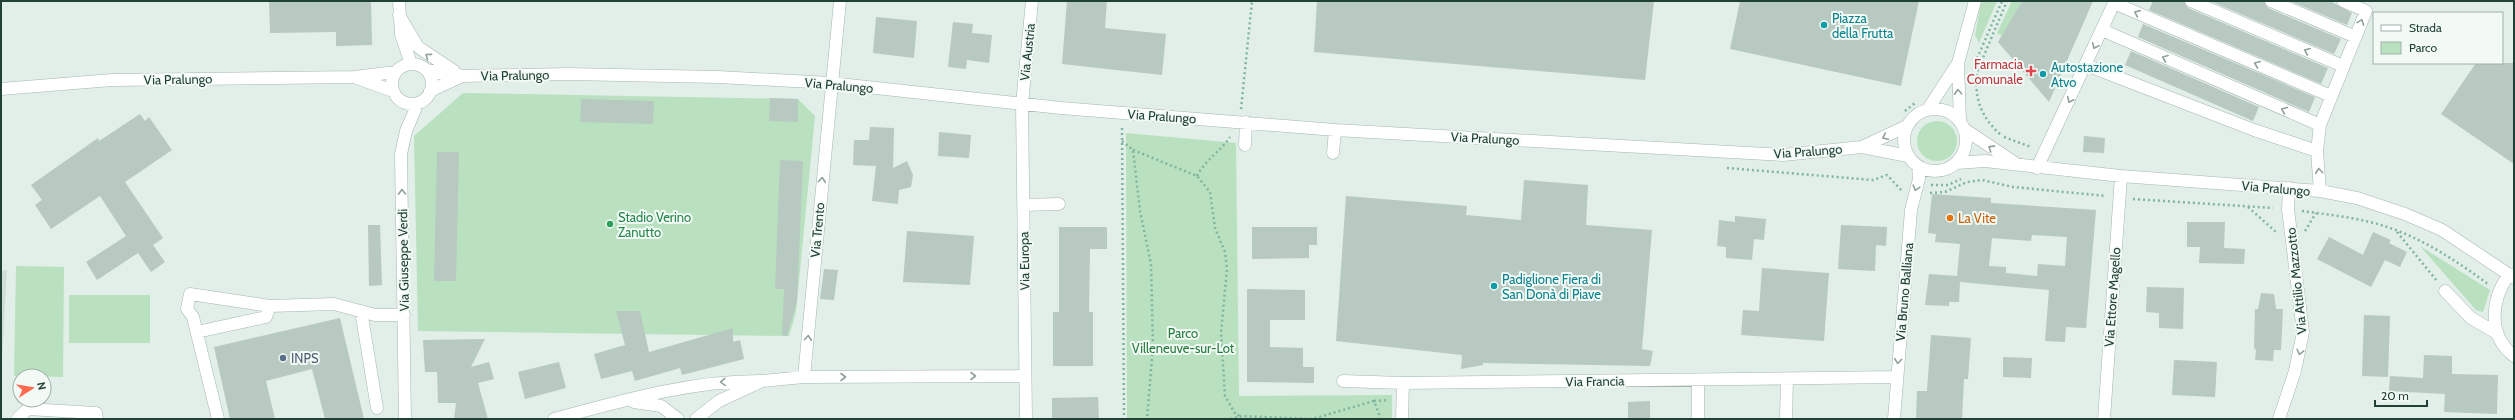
<svg xmlns="http://www.w3.org/2000/svg" width="2515" height="420" font-family="Cabin,sans-serif">
	<style>
		.built { fill: #d0ded6 }
		.green { fill: #b9e1c0 }
		.building { fill: #b7c9c0; fill-rule: evenodd }
		.lines { fill: none; stroke-linecap: round; stroke-linejoin: round }
		.minor-casing { stroke: #a4b7af; stroke-width: 13 }
		.path { stroke: #7fb59f; stroke-width: 2.5; stroke-dasharray: 2 3; stroke-linecap: butt }
		.minor { stroke: #fff; stroke-width: 12 }
		.oneway { stroke: #90a09a }
		.culture-dot { fill: #0f9aa8; stroke: #f3faf6; stroke-width: 1.5 }
		.health-dot { fill: #e0444e; stroke: #f3faf6; stroke-width: 1.5 }
		.food-dot { fill: #e8710a; stroke: #f3faf6; stroke-width: 1.5 }
		.leisure-dot { fill: #2e9e5b; stroke: #f3faf6; stroke-width: 1.5 }
		.service-dot { fill: #5c6f8a; stroke: #f3faf6; stroke-width: 1.5 }
		.labels { text-anchor: middle; stroke-width: 4; stroke-linejoin: round; paint-order: stroke }
		.culture-label { font-size: 13px; fill: #0d838f; stroke: #f3faf6; text-anchor: start }
		.street-label { font-size: 13px; fill: #204135; stroke: #f3faf6 }
		.health-label { font-size: 13px; fill: #be3a42; stroke: #f3faf6; text-anchor: end }
		.leisure-label { font-size: 13px; fill: #27864d; stroke: #f3faf6; text-anchor: start }
		.food-label { font-size: 13px; fill: #c56008; stroke: #f3faf6; text-anchor: start }
		.park-label { font-size: 13px; fill: #267d3f; stroke: #f3faf6 }
		.service-label { font-size: 13px; fill: #4e5e75; stroke: #f3faf6; text-anchor: start }
	</style>
	<rect width="100%" height="100%" fill="#e2eee8"/>
	<path class="built" d="M7,270l-6,108v-107z"/>
	<path class="green" d="M1986,1h11l-18,42 -4,-8 6,-32z
		M2012,1h10l-20,35 -5,-3z
		M463,93l335,6 17,17 -19,196 -7,24 -371,-5 -4,-195z
		M1917 141a20 20 0 1 1 40 0a20 20 0 1 1-40 0Z
		M1126,133l110,10 3,253 153,-1v24h-265z
		M2420,246l70,44 -7,22 -7,-2z
		M16,266l48,1 -1,110 -49,-1z
		M69,295h81v48h-81z"/>
	<path class="building" d="M269,1h102l1,44 -36,1v-14l-66,1z
		M1067,1h40l-2,27 61,6 -4,41 -100,-11z
		M1317,1h337l-9,79 -331,-28z
		M1740,1h179l-18,85 -171,-37z
		M2022,1h71l-44,101 -51,-60z
		M2153,1h31l4,7 140,60 -7,16 -172,-74z
		M2210,1h54l4,7 73,31 -7,15z
		M2290,1h40l22,12 -5,12z
		M876,17l41,4 -3,37 -41,-5z
		M953,22l20,2 -1,9 20,2 -3,28 -22,-3 -1,9 -18,-2z
		M2143,24l172,73 -6,15 -171,-75z
		M2131,51l128,56 -6,14 -128,-56z
		M2476,63h38v101l-73,-50z
		M770,98l28,1v23l-29,-1z
		M581,99l73,2 -1,23 -73,-2z
		M140,114l5,7 4,-4 23,33 -47,32 38,56 -10,7 12,17 -14,10 -13,-19 -41,27 -11,-18 40,-26 -26,-40 -49,33 -16,-24 7,-5 -11,-15 67,-47 1,3z
		M870,127l24,1 -1,40 14,-7 6,14 -2,12 -12,3 -1,14 -26,-3 4,-35 -23,-1 1,-25h15z
		M939,132l32,3 -2,23 -31,-2z
		M2084,136l21,2 -1,15 -21,-1z
		M437,152h22l-3,129h-22z
		M780,160l23,1 -6,141 -10,34 -5,-1 2,-46h-9z
		M1524,180l64,5 -2,40 66,5 -10,119 11,2 -3,15 -167,-3v2l-22,4 1,-14 -126,-14 10,-145 121,10 -1,9 55,5z
		M1932,194l59,4v5l105,7 -10,118 -20,-1 -1,15 -20,-1 4,-51 -89,-8 -1,20h-10v4l-24,-1 4,-31 28,2 3,-32 -25,-2 1,-8 -8,-1zM2032,235l35,2 -2,29 -27,-2 -1,12 -31,-3v-6l-17,-1 3,-28 39,3z
		M1735,216l31,3 -2,21 -10,-1 -2,21 -26,-2v-11l-9,-1 2,-26 16,2z
		M2187,222h38l-1,26 21,1 -1,15 -45,-1 1,-16h-13z
		M368,225h12l2,60 -13,1z
		M1841,225l46,2 -1,19 -10,-1 -1,26 -37,-2z
		M1059,227h48v22h-17l-1,63h4v54h-40v-54h6z
		M1252,227h65v18h-8v13l-57,1z
		M907,231l67,5 -4,49 -67,-3z
		M2373,232l18,8 -2,3 18,9 -7,15 -15,-7 -14,27 -54,-28 12,-22 34,18z
		M1762,268l67,5 -5,68 -83,-6 2,-25 16,1z
		M824,269l14,1 -4,30 -14,-1z
		M2147,287l37,1 -1,41 -24,-1v-15l-13,-1z
		M1247,289l58,1v30h-35v27l33,1v19h11v16l-67,-1z
		M2261,293l13,1 2,15h7l-2,41h-7l-1,11 -18,-1 1,-10 -2,-2 1,-39h3z
		M616,311h24l9,41 84,-24v14l7,-2 4,19 -62,16 -2,-7 -45,13 -3,-10 -31,8 -7,-25 31,-9z
		M2364,315l26,1 -2,61 -26,-1z
		M340,318l24,101h-39l-13,-50 -46,12 9,38h-45l-16,-72z
		M1931,335l40,3 -3,41h-4l-2,40h-46l1,-28h10z
		M485,339l-14,28 18,-5 5,17 -16,4 10,36h-34l2,-16h-18l-1,-31h-12l-2,-32z
		M2424,355l28,1v18l46,1 -1,39 -53,-2 1,-18 -56,-3 1,-15 33,2z
		M2003,357l29,1 -1,20 -28,-1z
		M2174,360l43,2 -2,35 -43,-2z
		M559,362l7,26 -41,11 -7,-27z
		M1098,397l1,22h-47v-21z
		M1650,401v18h-22v-17z"/>
	<g class="lines">
		<defs>
			<path id="minor" d="M399,1l2,33 10,30
				M2191,1l152,65
				M2271,1l85,36
				M2114,3l217,93
				M399,15l19,32 36,24
				M2102,30l218,95
				M392 84a20 20 0 1 1 40 0a20 20 0 1 1-40 0Z
				M2086,65l168,65 63,21
				M426,70l36,6 106,-2 150,3 112,6 231,25 274,22 448,25 79,-8 46,9
				M357,78l36,13
				M1,89l111,-9 242,-3 42,-5
				M430,91l32,-15
				M1904 140a31 31 0 1 1 62 0a31 31 0 1 1-62 0Z
				M1928,109l30,-46
				M1960,121l-2,-58 17,-62
				M1964,129l51,34
				M1245,145l1,-23
				M1862,147l45,-21
				M1333,153l2,-23
				M1956,163l29,-2 136,15 199,15 37,7 48,16 37,16 72,48
				M2037,168l78,-167
				M2320,191l-3,-40 3,-26 46,-114 -23,-10
				M1023,205l36,-1
				M2509,274c-18,26 -22,61 5,82
				M2445,291l26,27 24,14
				M361,311l16,97
				M197,332l69,-15 4,-11
				M804,377l36,-376
				M1343,381l60,2 494,-6
				M634,402l27,4 17,13
				M18,418l10,-9 68,4 1,6
				M218,419l-25,-102 -6,-8 3,-15 80,12 64,-2 41,11h29
				M405,419l-4,-265 5,-23 12,-28
				M554,419c67,-18 135,-38 205,-38
				M696,419l23,-18 43,-20 42,-4 221,-1
				M1026,419l-4,-315 10,-103
				M1402,419l1,-36
				M1698,419v-39
				M1786,419l1,-40
				M1894,419l17,-209 8,-31 -1,-13
				M2104,419l17,-243
				M2279,419l16,-48 8,-39 -15,-123 1,-21"/>
		</defs>
		<use href="#minor" class="minor-casing"/>
		<path class="path" d="M1975,63l27,-62
			M1241,109l11,-108
			M1905,111l10,-8
			M1122,128l2,291
			M2000,134c-19,-17 -26,-36 -23,-62l30,-71
			M2004,137l27,10
			M1122,141l11,9 7,61 11,53 2,82 -6,73
			M1133,150l64,26 13,16 5,36 10,24 2,17 -6,64 4,63 11,19 6,1
			M1727,168l146,12 14,-5 15,16
			M1197,176c8,-16 23,-24 33,-39
			M1931,185h17l13,-6
			M1930,193l15,-1 22,-10 15,-2 31,7 93,9
			M2133,199l140,9
			M2248,207l28,25
			M2302,211c29,4 60,7 88,17 35,12 68,34 98,56
			M2305,231l11,-18
			M2397,232l40,49
			M1374,401l14,-1
			M1230,419l12,-3 70,3 62,-18 7,18"/>
		<use href="#minor" class="minor"/>
	</g>
	<defs><path id="oneway-chevron" d="M-2-3.5L2.5 0L-2 3.5" fill="none" stroke-width="1.6" stroke-linecap="round" stroke-linejoin="round"/></defs>
	<g class="oneway">
		<use href="#oneway-chevron" transform="translate(2137 13) rotate(-156)"/>
		<use href="#oneway-chevron" transform="translate(2361 22) rotate(-69)"/>
		<use href="#oneway-chevron" transform="translate(2095 46) rotate(114)"/>
		<use href="#oneway-chevron" transform="translate(2307 51) rotate(-157)"/>
		<use href="#oneway-chevron" transform="translate(428 56) rotate(-144)"/>
		<use href="#oneway-chevron" transform="translate(2165 58) rotate(-157)"/>
		<use href="#oneway-chevron" transform="translate(2257 64) rotate(-157)"/>
		<use href="#oneway-chevron" transform="translate(1958 92) rotate(-93)"/>
		<use href="#oneway-chevron" transform="translate(2070 100) rotate(116)"/>
		<use href="#oneway-chevron" transform="translate(2284 110) rotate(-157)"/>
		<use href="#oneway-chevron" transform="translate(1885 137) rotate(155)"/>
		<use href="#oneway-chevron" transform="translate(1991 148) rotate(-147)"/>
		<use href="#oneway-chevron" transform="translate(2319 171) rotate(-95)"/>
		<use href="#oneway-chevron" transform="translate(822 180) rotate(-85)"/>
		<use href="#oneway-chevron" transform="translate(1916 188) rotate(107)"/>
		<use href="#oneway-chevron" transform="translate(402 192) rotate(-91)"/>
		<use href="#oneway-chevron" transform="translate(808 338) rotate(-85)"/>
		<use href="#oneway-chevron" transform="translate(2300 352) rotate(104)"/>
		<use href="#oneway-chevron" transform="translate(1898 361) rotate(95)"/>
		<use href="#oneway-chevron" transform="translate(973 376)"/>
		<use href="#oneway-chevron" transform="translate(843 377)"/>
		<use href="#oneway-chevron" transform="translate(723 382) rotate(176)"/>
	</g>
	<g class="culture-dot">
		<circle cx="1824" cy="25" r="4"/>
		<circle cx="2043" cy="74" r="4"/>
		<circle cx="1494" cy="286" r="4"/>
	</g>
	<path class="health-dot" d="M2029 65h4v4h4v4h-4v4h-4v-4h-4v-4h4z"/>
	<circle class="food-dot" cx="1950" cy="218" r="4"/>
	<circle class="leisure-dot" cx="610" cy="224" r="4"/>
	<circle class="service-dot" cx="283" cy="358" r="4"/>
	<g class="labels">
		<g class="culture-label">
			<text x="1832" y="23">Piazza<tspan x="1832" dy="15">della Frutta</tspan></text>
			<text x="2051" y="72">Autostazione<tspan x="2051" dy="15">Atvo</tspan></text>
			<text x="1502" y="284">Padiglione Fiera di<tspan x="1502" dy="15">San Donà di Piave</tspan></text>
		</g>
		<g class="street-label">
			<text transform="translate(1027 52) rotate(-84)" y="5">Via Austria</text>
			<text transform="translate(515 75) rotate(-1)" y="5">Via Pralungo</text>
			<text transform="translate(178 79) rotate(-1)" y="5">Via Pralungo</text>
			<text transform="translate(839 85) rotate(5)" y="5">Via Pralungo</text>
			<text transform="translate(1162 116) rotate(4)" y="5">Via Pralungo</text>
			<text transform="translate(1485 138) rotate(3)" y="5">Via Pralungo</text>
			<text transform="translate(1808 151) rotate(-4)" y="5">Via Pralungo</text>
			<text transform="translate(2276 188) rotate(5)" y="5">Via Pralungo</text>
			<text transform="translate(817 230) rotate(-85)" y="5">Via Trento</text>
			<text transform="translate(403 260) rotate(-91)" y="5">Via Giuseppe Verdi</text>
			<text transform="translate(1024 261) rotate(-91)" y="5">Via Europa</text>
			<text transform="translate(2296 281) rotate(-96)" y="5">Via Attilio Mazzotto</text>
			<text transform="translate(1904 292) rotate(-85)" y="5">Via Bruno Balliana</text>
			<text transform="translate(2112 297) rotate(-86)" y="5">Via Ettore Magello</text>
			<text transform="translate(1595 381) rotate(-1)" y="5">Via Francia</text>
		</g>
		<g class="health-label">
			<text x="2023" y="69">Farmacia<tspan x="2023" dy="15">Comunale</tspan></text>
		</g>
		<g class="leisure-label">
			<text x="618" y="222">Stadio Verino<tspan x="618" dy="15">Zanutto</tspan></text>
		</g>
		<g class="food-label">
			<text x="1958" y="223">La Vite</text>
		</g>
		<g class="park-label">
			<text x="1183" y="338">Parco<tspan x="1183" dy="15">Villeneuve-sur-Lot</tspan></text>
		</g>
		<g class="service-label">
			<text x="291" y="363">INPS</text>
		</g>
	</g>
	<rect width="2515" height="420" fill="none" stroke="#204135" stroke-width="4"/>
	<rect x="2373" y="12" width="130" height="52" fill="#f3faf6" stroke="#9fb0a9"/>
	<rect x="2381" y="25" width="20" height="6" fill="#ffffff" stroke="#9fb0a9"/>
	<text x="2409" y="32" font-size="12" fill="#204135">Strada</text>
	<rect x="2381" y="42" width="20" height="12" fill="#b9e1c0" stroke="#9fb0a9"/>
	<text x="2409" y="52" font-size="12" fill="#204135">Parco</text>
	<g transform="translate(32 388) rotate(78)"><circle r="19" fill="#f3faf6" stroke="#9fb0a9"/>
	<path d="M0-3L7 15L0 10L-7 15Z" fill="#ff6a4f"/>
	<text y="-6" font-size="11" font-weight="bold" text-anchor="middle" fill="#204135">N</text>
	</g>
	<path d="M2375 400v6h52v-6" fill="none" stroke="#204135" stroke-width="2"/>
	<text x="2381" y="400" font-size="12" fill="#204135" stroke="#f3faf6" stroke-width="3" paint-order="stroke">20 m</text>
</svg>
